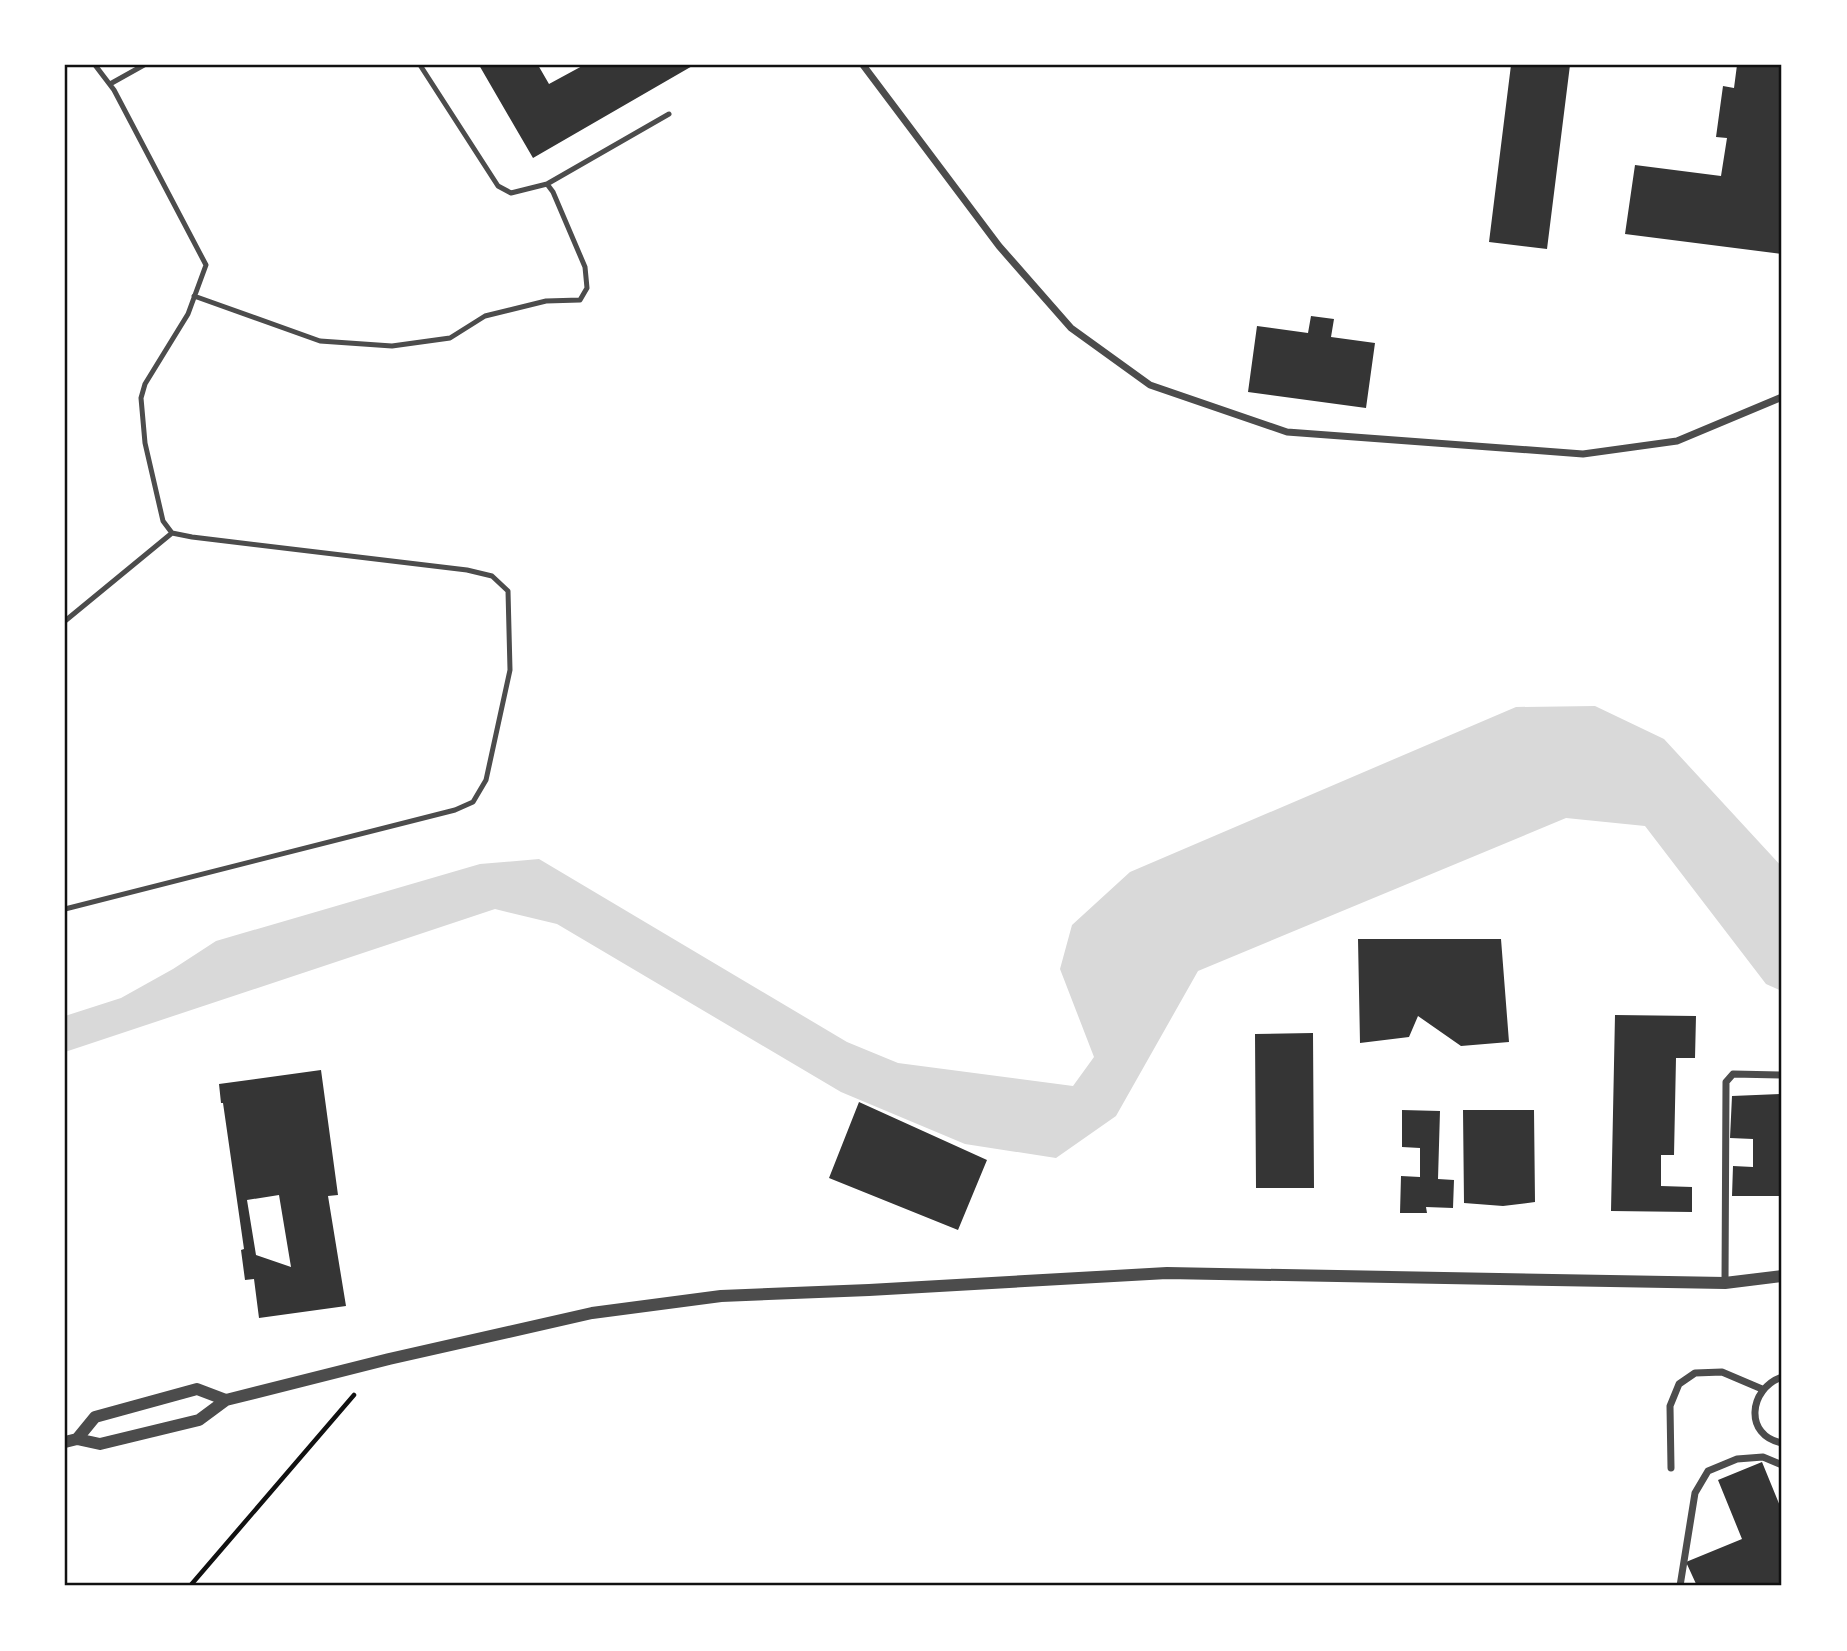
<svg xmlns="http://www.w3.org/2000/svg" width="1847" height="1651" font-family="'PT Sans Narrow',sans-serif">
	<style>
		.water { fill: #d9d9d9 }
		.building { fill: #353535; fill-rule: evenodd }
		.lines { fill: none; stroke-linecap: round; stroke-linejoin: round }
		.path { stroke: #111; stroke-width: 4.5 }
		.service { stroke: #4c4c4c; stroke-width: 5 }
		.minor { stroke: #4c4c4c; stroke-width: 7 }
		.tertiary { stroke: #4c4c4c; stroke-width: 12 }
		.neatline { fill: none; stroke: #111; stroke-width: 2.5 }
	</style>
	<rect width="100%" height="100%" fill="#fff"/>
	<path class="water" d="M1595,706l69,33 118,128v124l-16,-7 -121,-158 -79,-8 -368,153 -82,145 -60,42 -91,-14 -124,-52 -284,-168 -62,-15 -430,143v-36l56,-18 52,-29 43,-28 264,-77 59,-5 308,183 51,21 175,23 21,-29 -34,-88 12,-44 58,-53 386,-165z"/>
	<path class="building" d="M479,65h59l11,19 35,-19h110l-161,93z
		M1511,65h59l-23,184 -58,-7z
		M1737,65h45v189l-157,-20 10,-69 86,11 6,-38 -11,-1 7,-51 11,2z
		M1311,316l23,3 -3,18 44,6 -9,65 -118,-16 9,-66 51,7z
		M1358,939h143l8,103 -48,4 -43,-30 -9,21 -49,6z
		M1615,1015l81,1 -1,42h-19l-2,97h-13v31l31,1v25l-81,-1z
		M1313,1033l1,155h-58l-1,-154z
		M321,1070l17,125 -10,1 18,110 -87,12 -5,-39 -9,1 -4,-30 3,-1 -21,-146h-2l-2,-19zM279,1195l12,72 -35,-12 -9,-55z
		M1782,1094v102h-50l1,-30 20,1v-28l-23,-1 2,-42z
		M859,1102l128,58 -29,70 -129,-52z
		M1402,1110l38,1 -2,68 16,1 -1,28 -27,-1 1,6h-27l1,-37 19,1v-29l-18,-1z
		M1463,1110h71l1,92 -32,4 -39,-3z
		M1762,1462l20,49v75h-85l-11,-24 56,-23 -24,-59z"/>
	<g class="lines">
		<path class="path" d="M190,1586l164,-191"/>
		<path class="service" d="M110,84l34,-19
			M547,184l122,-70
			M194,296l126,45 72,5 58,-8 35,-22 61,-15 34,-1 7,-12 -2,-21 -32,-75 -6,-8 -36,9 -13,-7 -78,-121
			M65,621l107,-88
			M65,909l390,-99 18,-8 13,-22 24,-110 -2,-79 -16,-15 -25,-6 -275,-33 -20,-4 -9,-12 -18,-78 -4,-45 4,-14 43,-70 18,-49 -92,-175 -19,-25"/>
		<path class="minor" d="M863,65l136,181 72,82 79,57 137,47 296,22 94,-13 105,-44
			M1725,1283l1,-201 7,-8 49,1
			M1782,1377c-34,12 -38,59 0,66
			M1671,1468l-1,-62 9,-22 16,-11 27,-1 40,17
			M1680,1586l15,-93 13,-22 29,-12 26,-2 19,8"/>
		<path class="tertiary" d="M77,1439l23,5 99,-24 27,-20
			M65,1442l12,-3 18,-22 102,-28 29,11 163,-41 203,-46 129,-17 148,-6 298,-17 558,10 57,-7"/>
	</g>
	<rect width="1847" height="1651" fill="none" stroke="#ffffff" stroke-width="133"/>
	<rect x="66" y="66" width="1714" height="1518" class="neatline"/>
</svg>
